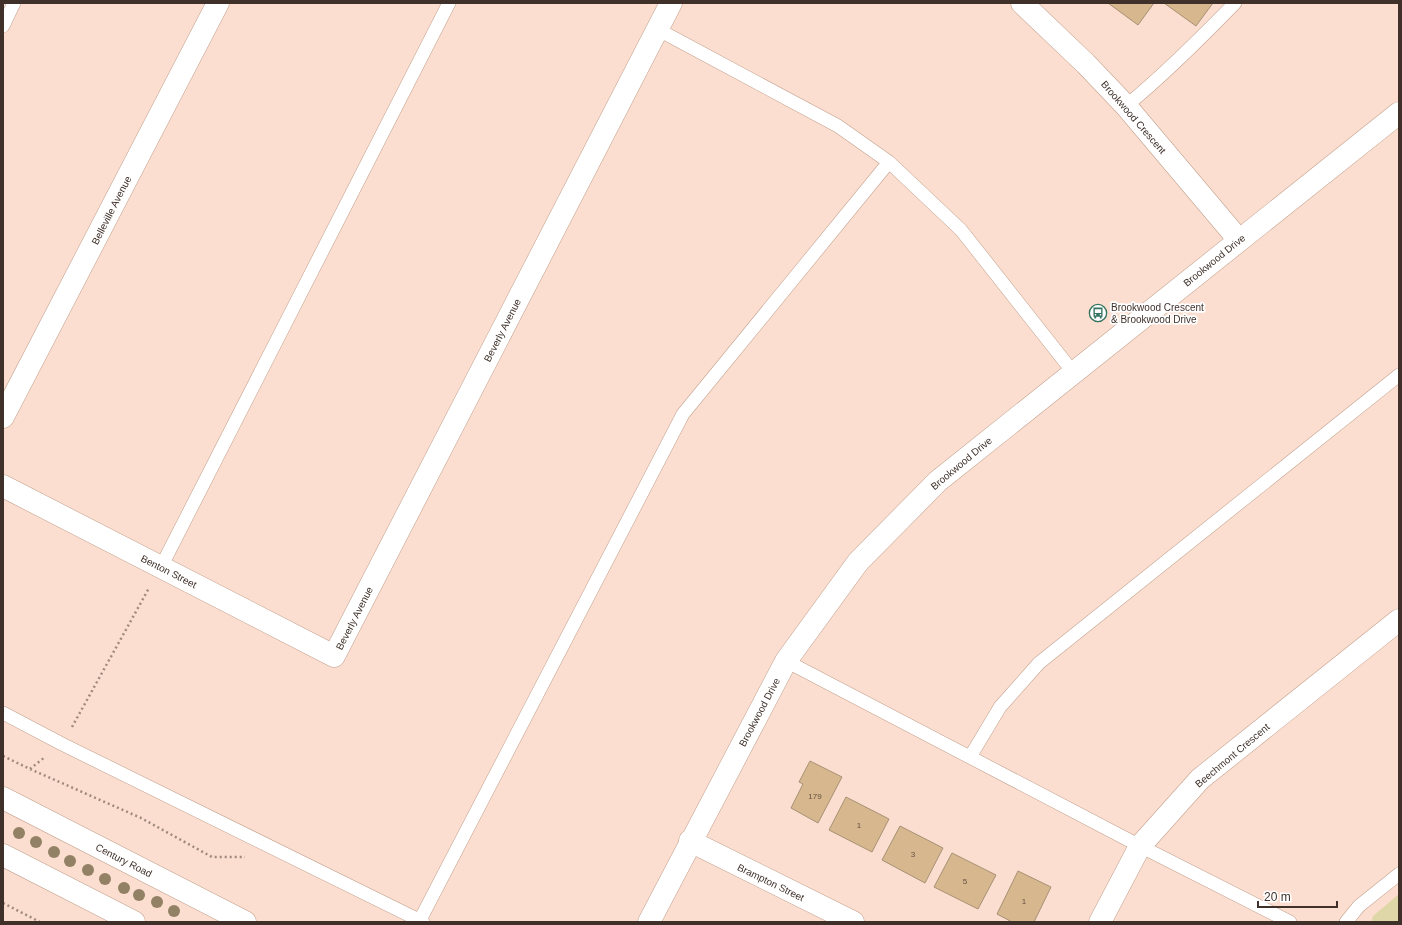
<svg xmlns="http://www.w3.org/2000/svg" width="1402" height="925" font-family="Helvetica,sans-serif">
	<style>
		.green { fill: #e0d7a8 }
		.building { fill: #d7b78e; stroke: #a79175 }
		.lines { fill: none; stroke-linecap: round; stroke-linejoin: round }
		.service-casing { stroke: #c2a08e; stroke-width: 14 }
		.minor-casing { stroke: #c2a08e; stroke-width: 23 }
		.tertiary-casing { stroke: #c2a08e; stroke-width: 23 }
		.secondary-casing { stroke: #c2a08e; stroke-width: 23 }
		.path { stroke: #a08a7f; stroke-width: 2.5; stroke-dasharray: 2 3; stroke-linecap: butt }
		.service { stroke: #fff; stroke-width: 13 }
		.minor { stroke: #fff; stroke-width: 22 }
		.tertiary { stroke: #fff; stroke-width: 22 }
		.secondary { stroke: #fff; stroke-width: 22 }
		.tree { fill: #928164 }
		.labels { text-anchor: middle; stroke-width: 3.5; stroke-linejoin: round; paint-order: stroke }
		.number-label { font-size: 8px; fill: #655243 }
		.street-label { font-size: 10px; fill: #3f312a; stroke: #fff }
		.poi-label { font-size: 10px; fill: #3f312a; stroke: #fff; text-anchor: start }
	</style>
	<rect width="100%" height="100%" fill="#fbdecf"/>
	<path class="green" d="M1399,894v28h-28l2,-6z"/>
	<path class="building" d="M1108,3h46l-16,22z
		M1164,3h49l-17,23z
		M810,761l32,16 -24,46 -27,-15 12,-24 -4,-2z
		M846,797l43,22 -17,33 -43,-22z
		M900,826l43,22 -18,35 -43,-23z
		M952,853l44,22 -18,34 -44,-22z
		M1018,871l33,16 -17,35h-22l-15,-8z"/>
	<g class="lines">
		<defs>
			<path id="service" d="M3,26l11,-23
				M657,29l181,97 51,36 72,68 112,142
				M1126,106c39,-32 74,-67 109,-103
				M161,567l288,-564
				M786,661l354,185 150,76
				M3,713l59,31 361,178
				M970,757l30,-50 39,-44 360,-288
				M420,920l263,-506 206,-252
				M1346,922l13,-16 40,-32"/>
			<path id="minor" d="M1022,3l64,61 40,42 113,134
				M3,417l215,-414
				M3,486l331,170 337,-653
				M690,841l163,81
				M1100,922l40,-76 60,-67 199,-159"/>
			<path id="tertiary" d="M649,922l137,-261 72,-99 80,-81 461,-368"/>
			<path id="secondary" d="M3,798l242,124
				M3,855l131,67"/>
		</defs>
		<use href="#service" class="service-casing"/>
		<use href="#minor" class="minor-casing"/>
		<use href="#tertiary" class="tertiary-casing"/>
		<use href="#secondary" class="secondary-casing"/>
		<path class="path" d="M72,727l77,-139
			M3,756l27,13 111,49 71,39h33
			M30,769l15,-12
			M3,903l37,19"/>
		<use href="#service" class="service"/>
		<use href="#minor" class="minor"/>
		<use href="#tertiary" class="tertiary"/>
		<use href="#secondary" class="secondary"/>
	</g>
	<g class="tree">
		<circle cx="19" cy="833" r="6"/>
		<circle cx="36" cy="842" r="6"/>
		<circle cx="54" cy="852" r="6"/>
		<circle cx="70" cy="861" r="6"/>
		<circle cx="88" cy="870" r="6"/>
		<circle cx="105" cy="879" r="6"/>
		<circle cx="124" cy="888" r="6"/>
		<circle cx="139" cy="895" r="6"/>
		<circle cx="157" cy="902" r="6"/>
		<circle cx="174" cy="911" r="6"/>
	</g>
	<defs>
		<symbol id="bus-ring" viewBox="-11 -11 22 22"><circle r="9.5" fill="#fff" stroke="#357460" stroke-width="1.5"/><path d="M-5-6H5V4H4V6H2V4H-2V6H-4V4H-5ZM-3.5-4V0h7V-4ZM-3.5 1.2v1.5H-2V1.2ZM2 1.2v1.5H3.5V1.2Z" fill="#357460"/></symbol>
	</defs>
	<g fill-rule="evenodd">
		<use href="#bus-ring" x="1088" y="303" width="20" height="20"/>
	</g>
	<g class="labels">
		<g class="number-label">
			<text x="815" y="799">179</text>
			<text x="859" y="828">1</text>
			<text x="913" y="857">3</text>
			<text x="965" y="884">5</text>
			<text x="1024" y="904">1</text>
		</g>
		<g class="street-label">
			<text transform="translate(1134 117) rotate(49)" y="4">Brookwood Crescent</text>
			<text transform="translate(111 210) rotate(-63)" y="4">Belleville Avenue</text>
			<text transform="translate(1214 260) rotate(-39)" y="4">Brookwood Drive</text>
			<text transform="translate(502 330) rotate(-63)" y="4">Beverly Avenue</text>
			<text transform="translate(961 463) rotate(-40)" y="4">Brookwood Drive</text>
			<text transform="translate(169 571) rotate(27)" y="4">Benton Street</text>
			<text transform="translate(354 618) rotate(-63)" y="4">Beverly Avenue</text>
			<text transform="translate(759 712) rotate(-62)" y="4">Brookwood Drive</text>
			<text transform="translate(1232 755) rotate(-40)" y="4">Beechmont Crescent</text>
			<text transform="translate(124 860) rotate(27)" y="4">Century Road</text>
			<text transform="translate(771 882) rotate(26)" y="4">Brampton Street</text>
		</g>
		<g class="poi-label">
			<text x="1111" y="311">Brookwood Crescent<tspan x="1111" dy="12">&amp; Brookwood Drive</tspan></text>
		</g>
	</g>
	<rect width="1402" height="925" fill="none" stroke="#3f312a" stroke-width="8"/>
	<path d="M1258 901v6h79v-6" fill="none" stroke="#3f312a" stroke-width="2"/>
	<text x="1264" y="901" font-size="12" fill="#3f312a" stroke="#ffffff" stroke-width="3" paint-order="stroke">20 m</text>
</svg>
